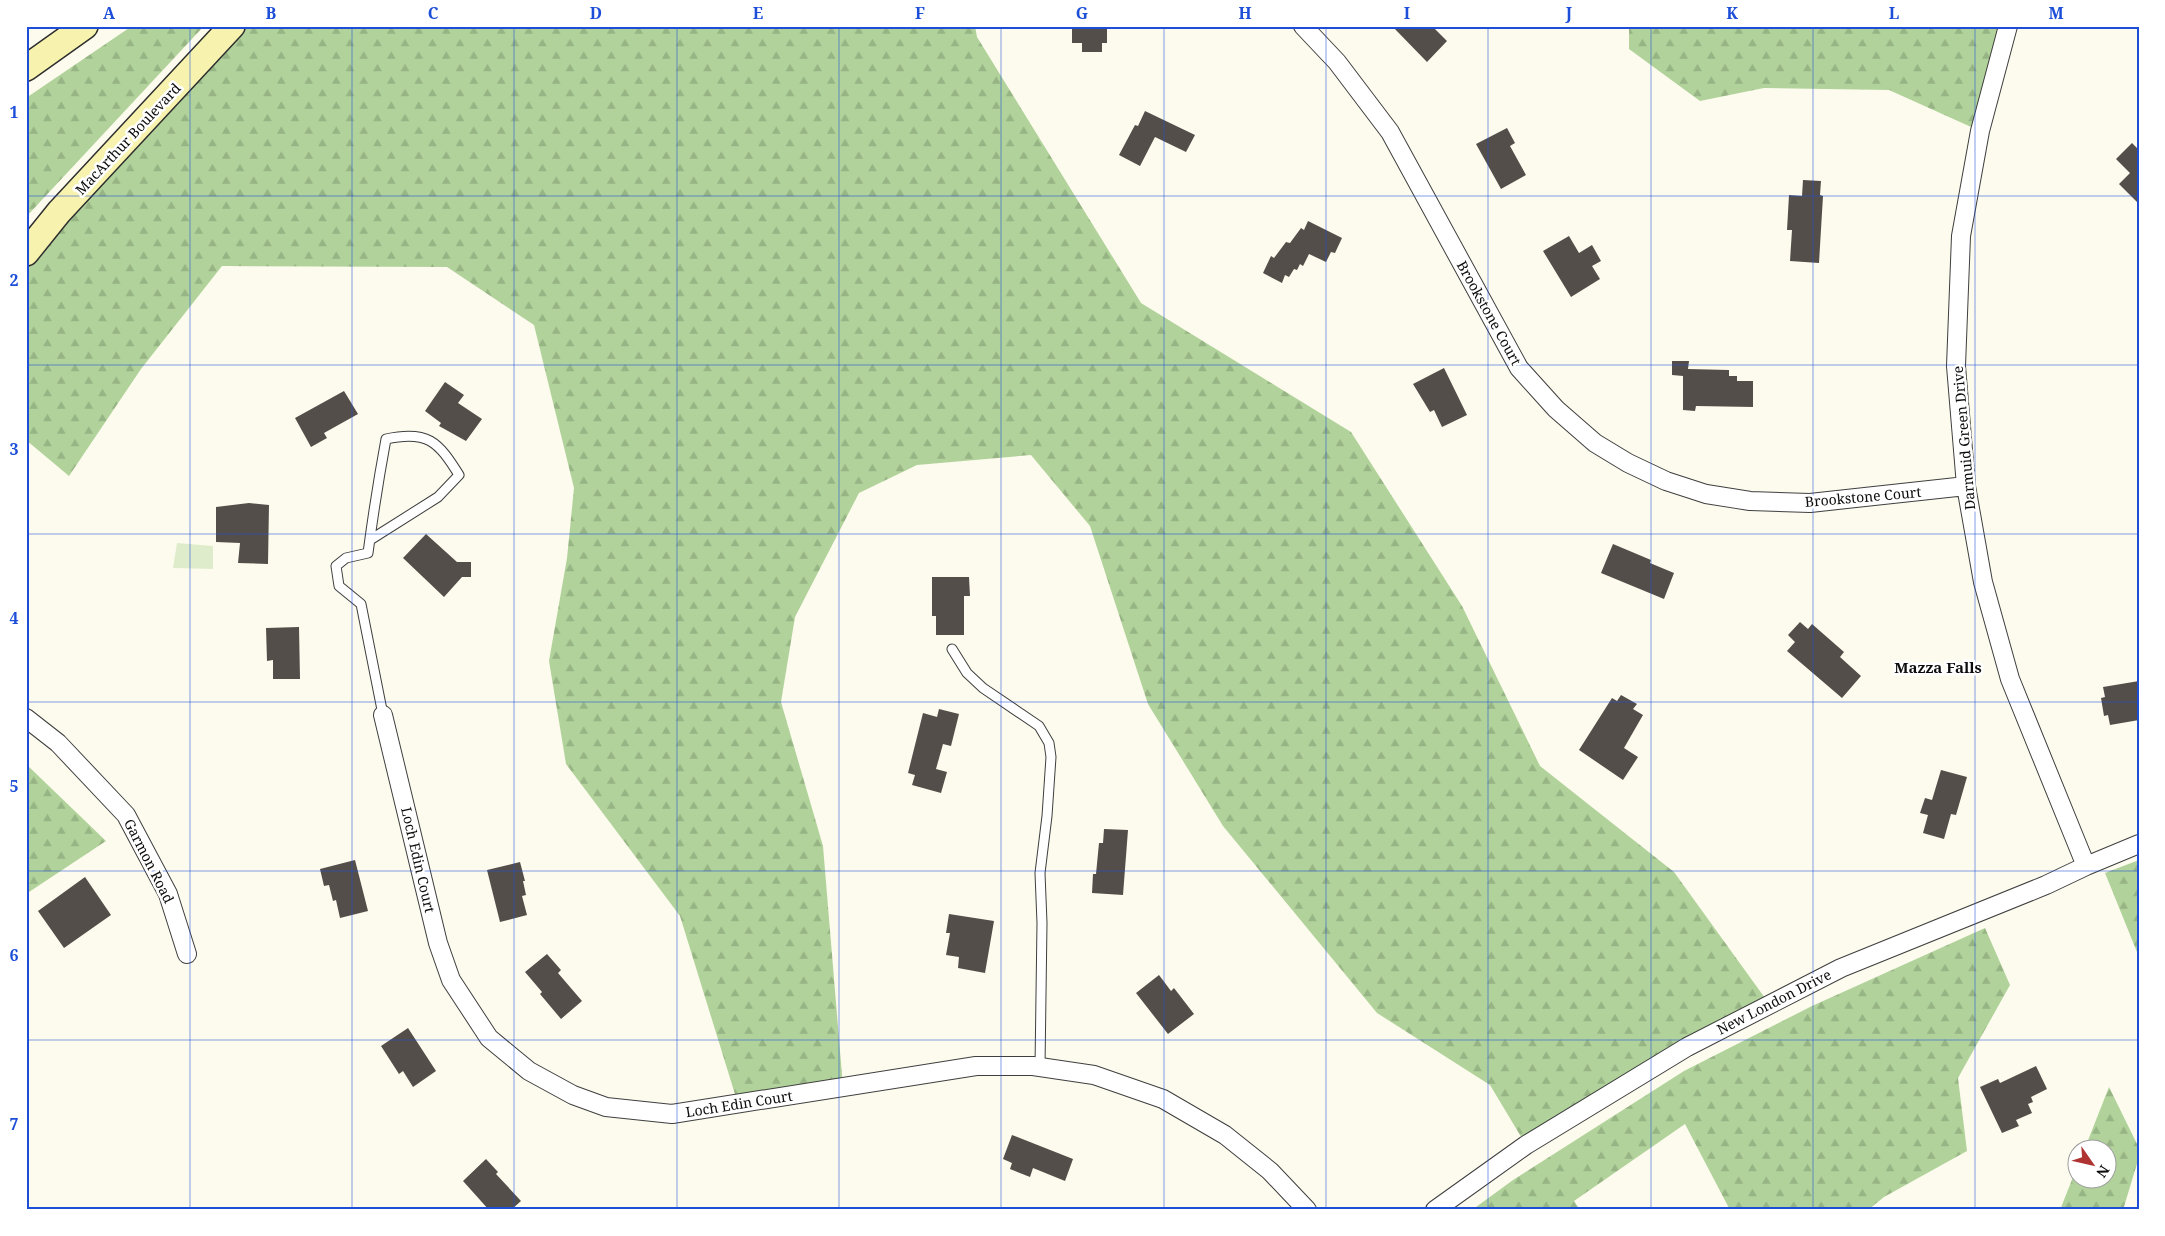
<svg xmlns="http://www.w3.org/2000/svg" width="2165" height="1236" font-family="'Noto Serif',serif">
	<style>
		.forest { fill: url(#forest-firs) }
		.pitch { fill: #dfeccb }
		.building { fill: #544e4a }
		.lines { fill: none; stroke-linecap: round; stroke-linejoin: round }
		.service-casing { stroke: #3f3f3f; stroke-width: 11 }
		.minor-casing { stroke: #3f3f3f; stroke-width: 20 }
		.secondary-casing { stroke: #2e2e2e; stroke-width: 28 }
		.service { stroke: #fff; stroke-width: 9 }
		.minor { stroke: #fff; stroke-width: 18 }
		.secondary { stroke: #f7f3ae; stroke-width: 25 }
		.grid { fill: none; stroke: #1d4ed8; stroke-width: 1; stroke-opacity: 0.55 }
		.labels { text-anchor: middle; stroke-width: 5; stroke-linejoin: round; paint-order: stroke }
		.street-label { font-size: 14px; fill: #0c0c0c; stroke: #fff }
		.neighbourhood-label { font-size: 15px; font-weight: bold; fill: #0c0c0c; stroke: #fff }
		.neatline { fill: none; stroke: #1d4ed8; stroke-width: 2 }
		.grid-label { font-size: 16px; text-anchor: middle; font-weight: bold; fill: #1d4ed8 }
	</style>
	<defs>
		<pattern id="forest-firs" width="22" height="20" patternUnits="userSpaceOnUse" patternTransform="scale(1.25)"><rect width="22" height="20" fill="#b1d39b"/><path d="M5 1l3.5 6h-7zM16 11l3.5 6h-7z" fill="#97b484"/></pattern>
	</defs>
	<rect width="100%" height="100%" fill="#fdfbed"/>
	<path class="forest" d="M132,26h72l-178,191v-119z
		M232,26h743l2,11 164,266 210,129 111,174 78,160 134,106 96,133 -244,140 -36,-60 -113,-72 -154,-187 -75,-122 -58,-178 -59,-71 -114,10 -58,28 -64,124 -14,85 42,144 20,241 -105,17 -58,-188 -114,-152 -17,-103 18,-103 7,-70 -40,-163 -87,-58 -225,-1 -81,103 -72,107 -43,-36v-187z
		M1629,26h379l-28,105 -91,-41 -125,-2 -64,13 -71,-52z
		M26,764l80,77 -80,53z
		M2139,860v97l-34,-84z
		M1985,928l25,57 -52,93 9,73 -83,46 -16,13h-138l-45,-86 -111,77 6,9h-108l41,-30 171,-109 128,-65z
		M2109,1087l30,61v9l-16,53h-63l17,-43 1,11h30v-30h-23z"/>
	<path class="pitch" d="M177,543l36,3v23l-40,-1z"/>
	<path class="building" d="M1072,26h35v17h-5v9h-20v-9h-10z
		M1392,26h40l15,15 -20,21z
		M1145,111l50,24 -9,17 -31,-15 -15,29 -21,-11 16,-30 3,1z
		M1507,128l8,15 -5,3 16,29 -25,14 -25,-45z
		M2132,143l7,7v54l-20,-20 11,-11 -14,-14z
		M1803,180l18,1 -1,14 3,1 -4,67 -29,-2 2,-31h-5l2,-35 13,1z
		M1308,221l34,17 -7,15 -4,-1 -5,10 -17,-8 -6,12 -3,-2 -3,6 -3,-1 -5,8 -4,-2 -3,8 -19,-10 8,-17 3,2 12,-16 4,1 11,-15 3,2z
		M1569,236l10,17 13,-8 9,16 -9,5 8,13 -29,18 -28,-46z
		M1672,361h17l-1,8 41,1v6h8v5h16v26l-57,-1 -1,5 -12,-1v-34l-11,-1z
		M1444,368l23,47 -25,12 -8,-17 -4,2 -17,-28z
		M445,382l19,13 -6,8 24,16 -16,22 -27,-15 2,-3 -16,-12z
		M344,391l14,23 -34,19 3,5 -16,9 -16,-29z
		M249,503l20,2 -1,59 -30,-1 2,-20 -24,-1v-35z
		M426,534l31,28h14v15h-9l-18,20 -41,-39z
		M1613,544l38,16 -1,3 24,10 -10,26 -63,-26z
		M932,577h37l1,19h-6v39h-28v-19h-4z
		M1800,622l8,7 4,-5 32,28 -4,5 21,19 -19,22 -55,-47 8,-9 -7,-7z
		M299,627l1,52h-27v-19l-6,1 -1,-33z
		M2139,681v39l-29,5 -2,-10 -4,1 -3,-18 4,-1 -2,-10z
		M1621,695l16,9 -4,5 10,6 -19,33 14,9 -15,23 -44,-30 33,-52 5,3z
		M939,709l20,5 -8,32 -8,-2 -7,25 11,3 -6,21 -29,-8 3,-10 -7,-2 15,-60 14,4z
		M1941,770l26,7 -11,38 -5,-1 -7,25 -21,-6 5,-18 -8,-2 5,-15 7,2z
		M1104,829l24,1 -5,65 -31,-2 1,-19h3l3,-31h4z
		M355,860l13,51 -28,7 -4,-18 -3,1 -4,-16 -5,1 -4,-17z
		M520,862l5,19h-2l3,14 -4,1 5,19 -27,7 -13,-52z
		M85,877l26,38 -47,33 -26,-37z
		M949,914l45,7 -9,52 -27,-5 1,-11 -13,-2 4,-22h-4z
		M547,954l14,16 -3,3 24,28 -21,18 -21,-25 2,-2 -17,-20z
		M1159,975l12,16 3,-3 20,26 -26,20 -32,-41z
		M408,1028l28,43 -23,16 -10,-16 -4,3 -18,-28z
		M2036,1066l11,23 -16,8 2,5 -5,2 4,9 -16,7 3,6 -17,7 -22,-46 18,-8 2,4z
		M1012,1135l61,24 -8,22 -32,-13 -3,9 -20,-8 2,-6 -9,-4z
		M486,1159l12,13 -2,2 25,27 -10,9h-22l-26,-29z"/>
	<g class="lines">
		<defs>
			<path id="service" d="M370,540l68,-43 21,-22c-21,-34 -32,-45 -73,-36 -7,38 -13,76 -18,114l-22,5 -10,8 3,20 22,18 22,111
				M952,649l15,24 16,15 56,38 10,17 2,14 -4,59 -7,57 2,50 -2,144"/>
			<path id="minor" d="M1303,26l34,36 53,70 129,236 37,41 39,34 33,20 38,18 40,13 44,7 60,2 156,-17
				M2008,26l-28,105 -19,105 -5,130 10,120 17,96 27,97 76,187
				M383,715l55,228 13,37 38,58 40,33 44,24 33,12 66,7 304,-48h57l61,9 69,24 62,36 45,36 37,39
				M26,718l32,25 68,72 42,79 19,60
				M1435,1210l91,-65 161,-98 154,-79 205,-83 40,-19 53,-22"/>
			<path id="secondary" d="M26,68l59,-42
				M26,253l33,-41 173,-186"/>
		</defs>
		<use href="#service" class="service-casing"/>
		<use href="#minor" class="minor-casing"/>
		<use href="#secondary" class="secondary-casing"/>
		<use href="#service" class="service"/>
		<use href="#minor" class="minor"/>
		<use href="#secondary" class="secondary"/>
	</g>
	<path class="grid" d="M190,26v1184M352,26v1184M514,26v1184M677,26v1184M839,26v1184M1001,26v1184M1164,26v1184M1326,26v1184M1488,26v1184M1651,26v1184M1813,26v1184M1975,26v1184M26,196h2113M26,365h2113M26,534h2113M26,702h2113M26,871h2113M26,1040h2113"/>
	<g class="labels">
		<g class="street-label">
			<text transform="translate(128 139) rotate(-47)" y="5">MacArthur Boulevard</text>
			<text transform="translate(1489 313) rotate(61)" y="5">Brookstone Court</text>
			<text transform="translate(1964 438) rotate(-95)" y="5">Darmuid Green Drive</text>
			<text transform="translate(1863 497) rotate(-5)" y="5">Brookstone Court</text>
			<text transform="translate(418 860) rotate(77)" y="5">Loch Edin Court</text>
			<text transform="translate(149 861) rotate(63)" y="5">Garmon Road</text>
			<text transform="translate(1774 1002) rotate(-27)" y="5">New London Drive</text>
			<text transform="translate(739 1104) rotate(-9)" y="5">Loch Edin Court</text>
		</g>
		<g class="neighbourhood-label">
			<text x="1938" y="673">Mazza Falls</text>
		</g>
	</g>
	<rect width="2165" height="1236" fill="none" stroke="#ffffff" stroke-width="55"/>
	<g transform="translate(2092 1164) rotate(124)"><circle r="24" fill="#ffffff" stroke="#9e9e9e"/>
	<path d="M0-4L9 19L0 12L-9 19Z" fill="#ae3332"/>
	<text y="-8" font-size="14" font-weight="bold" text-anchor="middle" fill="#0c0c0c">N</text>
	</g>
	<rect x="28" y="28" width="2110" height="1180" class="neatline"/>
	<g class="grid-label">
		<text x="109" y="19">A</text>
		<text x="271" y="19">B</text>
		<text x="433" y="19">C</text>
		<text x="596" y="19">D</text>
		<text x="758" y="19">E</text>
		<text x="920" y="19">F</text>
		<text x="1082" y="19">G</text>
		<text x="1245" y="19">H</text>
		<text x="1407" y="19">I</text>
		<text x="1569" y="19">J</text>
		<text x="1732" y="19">K</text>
		<text x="1894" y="19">L</text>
		<text x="2056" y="19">M</text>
		<text x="14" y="118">1</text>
		<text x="14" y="286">2</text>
		<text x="14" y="455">3</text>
		<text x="14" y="624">4</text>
		<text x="14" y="792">5</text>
		<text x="14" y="961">6</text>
		<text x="14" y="1130">7</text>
	</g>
</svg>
